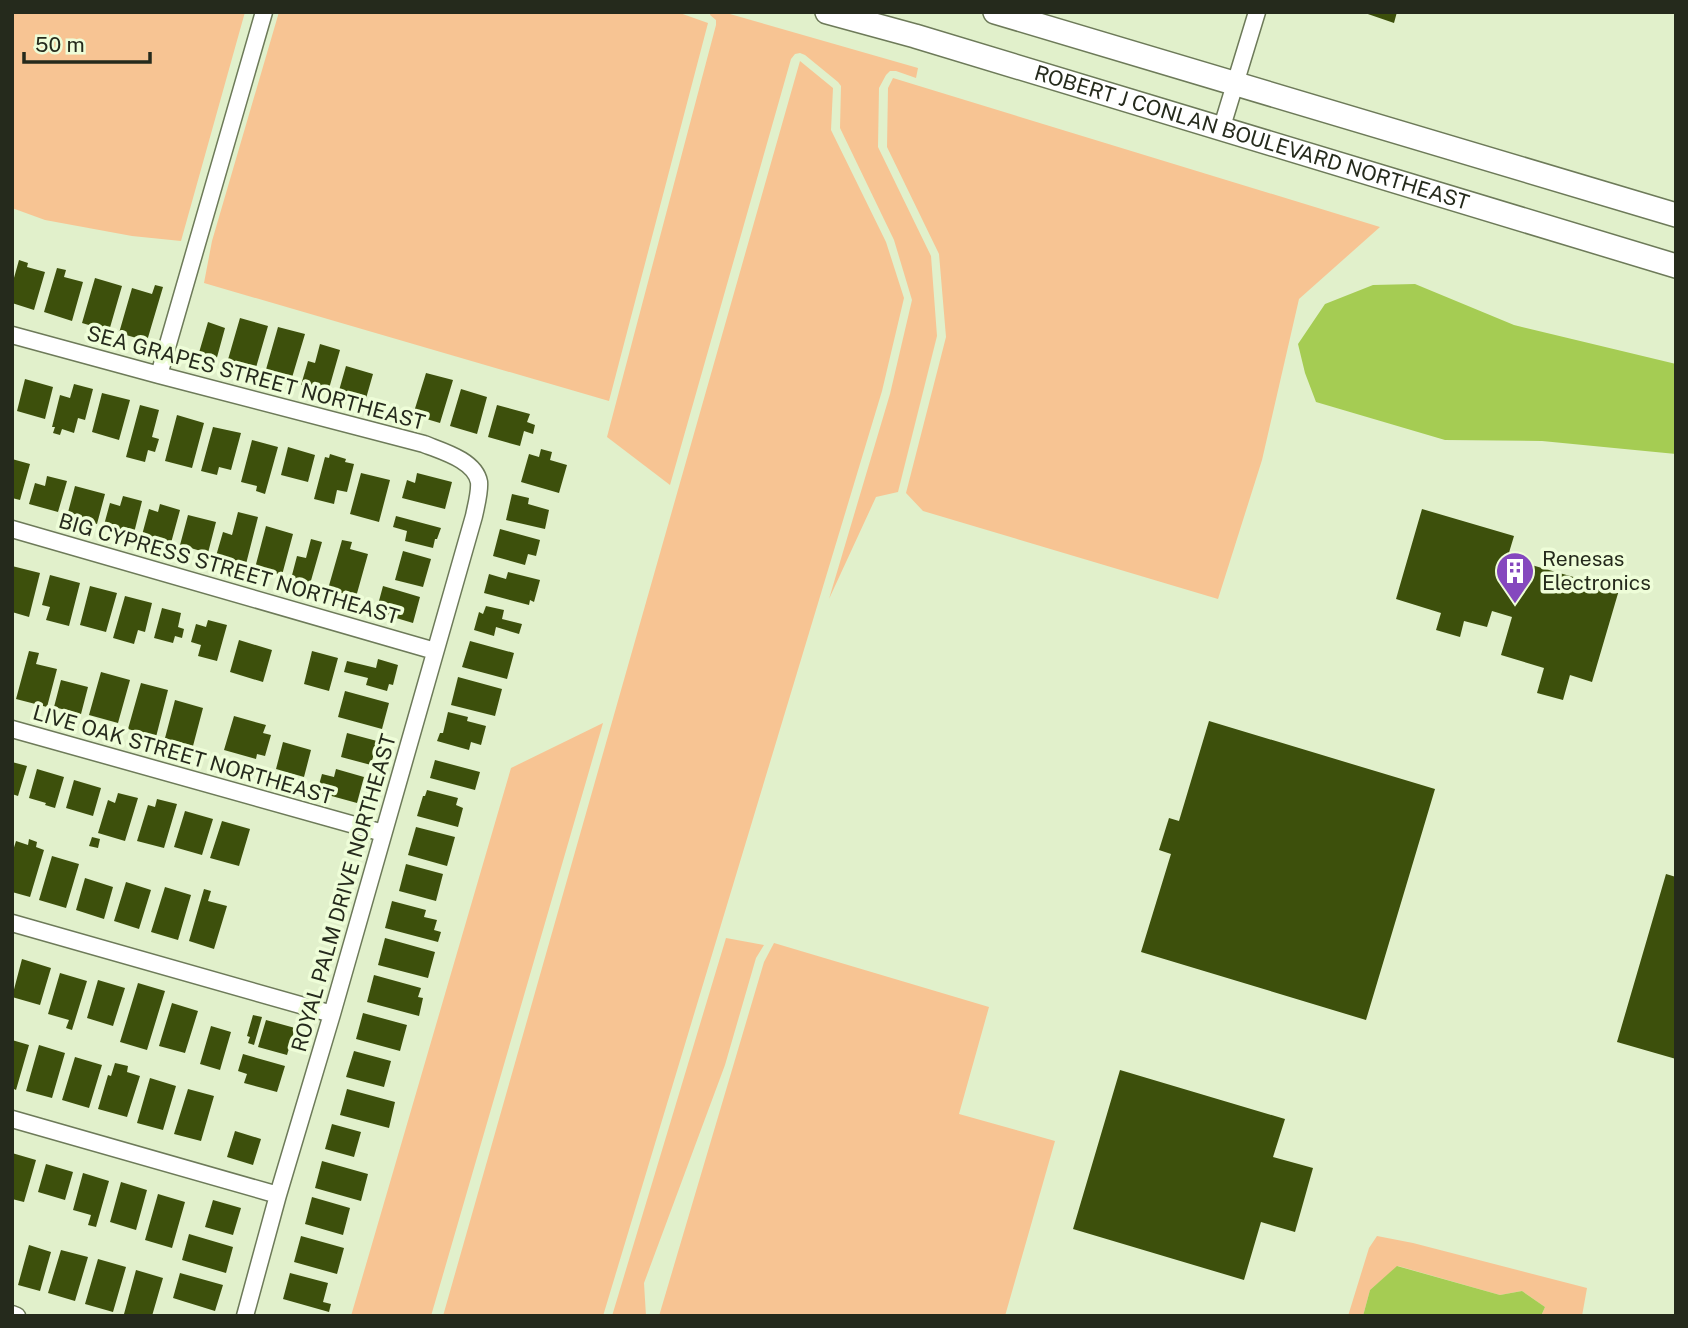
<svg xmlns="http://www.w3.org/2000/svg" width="1688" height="1328" font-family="'Public Sans',sans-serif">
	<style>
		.green { fill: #f7c493 }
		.water { fill: #a5cc53 }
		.building { fill: #3d500c }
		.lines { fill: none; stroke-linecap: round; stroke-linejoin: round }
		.street-casing { stroke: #6d7a59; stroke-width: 19 }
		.secondary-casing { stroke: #6d7a59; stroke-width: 26 }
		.street { stroke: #fff; stroke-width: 16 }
		.secondary { stroke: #fff; stroke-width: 23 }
		.labels { text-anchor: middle; stroke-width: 7; stroke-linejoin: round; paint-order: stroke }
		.street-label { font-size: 21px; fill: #252a1c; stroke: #eefdd8 }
		.poi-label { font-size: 21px; fill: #252a1c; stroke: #eefdd8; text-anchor: start }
	</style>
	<rect width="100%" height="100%" fill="#e1f0cb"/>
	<path class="green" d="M12,12h233l-64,229 -49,-5 -87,-16 -33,-12z
		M279,12h398l31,11 -99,378 -405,-118 8,-42z
		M711,12h12l195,56 -2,10 -20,-7h-6l-4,4 -7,13 -1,59 53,109 6,80 -39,156 -22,5 -47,102 61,-205 22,-94 -18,-60 -54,-112 1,-42 -3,-4 -33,-27 -5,-2 -5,1 -4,5 -121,426 -63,-48 109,-412v-5l-6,-5z
		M800,61l33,27 -2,42 55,112 18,56 -22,93 -279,925h-160z
		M893,78l487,149 -81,72 -37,161 -44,139 -295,-88 -17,-18 40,-156 -7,-83 -52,-107 1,-59z
		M603,723l-172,593h-80l160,-548z
		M726,938l38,7 -8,13 -31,107 -81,218 2,33h-34z
		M774,943l215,64 -30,107 96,27 -50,175h-346l105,-354z
		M1377,1236l36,7 174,45 -5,28h-41l4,-9 -23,-16 -22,4 -102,-29 -28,24 -7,26h-15l21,-68z"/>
	<path class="water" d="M1415,284l99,41 162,39v90l-134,-13 -97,-1 -129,-38 -11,-29 -7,-29 27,-40 48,-19z
		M1397,1266l103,29 22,-4 23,16 -4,9h-178l7,-26z"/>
	<path class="building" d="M1362,12h35l-3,11z
		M19,260l9,3 -1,4 18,5 -11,38 -22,-7v-18z
		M57,268l9,2 -2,7 19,5 -11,39 -28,-9z
		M95,278l27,8 -13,45 -27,-8z
		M155,285l8,2 -16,54 -28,-8 13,-45 20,6z
		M240,318l28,8 -13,45 -28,-8z
		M208,322l17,6 -9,33 -18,-5z
		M278,327l27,7 -14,47 -26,-8z
		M320,344l20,6 -12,42 -27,-7 7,-24 7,2z
		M346,366l27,8 -8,28 -27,-8z
		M426,373l27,7 -13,43 -27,-8z
		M25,379l28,8 -8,32 -28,-8z
		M74,384l19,5 -8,31 -7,-2 -4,15 -12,-4 -2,6 -7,-2 2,-6h-3l8,-32 10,3z
		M461,389l26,8 -10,37 -27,-8z
		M102,393l28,7 -11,40 -27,-8z
		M140,405l19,5 -7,27 7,2 -4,13 -7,-2 -3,12 -19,-5z
		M497,405l33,9 -3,8 8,3 -2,9 -9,-3 -4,15 -32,-9z
		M177,415l27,8 -12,45 -27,-7z
		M213,427l28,6 -10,37 -12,-3 -2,8 -16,-4z
		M252,440l26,7 -13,47 -9,-3 1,-5 -16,-4z
		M288,447l27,8 -7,27 -27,-7z
		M541,449l11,3 -2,8 17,5 -8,28 -38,-11 8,-28 10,3z
		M330,454l16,5 -1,3 9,2 -7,28 -10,-2 -3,14 -20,-5 11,-42 4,1z
		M12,459l18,5 -10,36 -8,-2z
		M361,473l29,7 -11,42 -29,-8z
		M417,473l35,9 -7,27 -43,-11 5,-18 8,3z
		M47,476l20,5 -9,31 -29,-8 6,-21 10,3z
		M75,486l30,8 -8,30 -30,-8z
		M512,494l17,4 -1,6 21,6 -4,19 -39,-9z
		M123,496l19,5 -8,32 -30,-8 6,-22 10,3z
		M160,504l20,6 -9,33 -29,-8 7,-26 9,3z
		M1422,509l92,27 -12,40 20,6 6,-18 91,26 -27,92 -22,-7 -7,25 -26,-7 7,-25 -43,-13 11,-38 -20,-6 -5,16 -23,-6 -4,16 -24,-7 5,-17 -45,-14z
		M238,512l20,5 -12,47 -30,-8 7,-24 9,3z
		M188,515l28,7 -8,31 -28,-8z
		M396,516l45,12 -4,11h-2l-2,9 -28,-7 2,-10 -14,-4z
		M266,526l27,8 -11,41 -27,-7z
		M500,529l40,11 -4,16 -8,-2 -3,11 -32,-9z
		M311,539l11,3 -12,42 -19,-5 6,-23 9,2z
		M342,540l10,2 -2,7 18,5 -12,43 -28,-8z
		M403,551l28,8 -8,28 -28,-7z
		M12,566l28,7 -11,44 -17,-5z
		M508,572l32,8 -6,22 -4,-2 -1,5 -45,-12 5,-19 17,5z
		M50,575l30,8 -11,43 -23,-6 4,-13 -8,-2z
		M90,586l27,7 -11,39 -26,-7z
		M383,586l37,11 -7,26 -37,-11z
		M125,596l27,7 -7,29 -7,-2 -4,14 -21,-6z
		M486,606l18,4 -2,9 20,5 -3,10 -23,-7 -2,9 -20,-6 5,-18 4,2z
		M162,608l19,5 -3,14 6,2 -2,9 -7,-2 -2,7 -19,-5z
		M208,620l19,5 -10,36 -19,-5 3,-11 -10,-3 5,-18 10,3z
		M239,640l33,10 -9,32 -33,-10z
		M470,641l44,12 -7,26 -45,-12z
		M29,651l10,2 -3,11 21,5 -10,38 -31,-8z
		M312,651l26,7 -9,33 -25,-7z
		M378,659l20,6 -5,20 -4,-1 -2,7 -21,-6 2,-7 -24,-6 3,-11 29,7z
		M101,672l29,8 -12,43 -29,-8z
		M458,677l44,12 -7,27 -44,-11z
		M61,680l27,7 -7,27 -27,-7z
		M141,683l27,7 -12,47 -28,-8z
		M345,691l44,12 -7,26 -44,-12z
		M175,700l28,8 -10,38 -28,-8z
		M448,712l20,5 -1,4 19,5 -5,19 -10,-3 -2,8 -32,-9 3,-8h3z
		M234,716l32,9 -3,8 8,2 -6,21 -8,-2 -1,5 -32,-9z
		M1209,721l226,68 -69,231 -225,-68 30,-98 -12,-4 10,-32 10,3z
		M347,733l30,8 -6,24 -30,-8z
		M283,742l28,8 -7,27 -28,-8z
		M435,760l45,12 -5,18 -45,-12z
		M12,762l15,4 -9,30 -6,-2z
		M37,769l27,8 -9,31 -10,-3 1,-2 -17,-5z
		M336,769l28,8 -7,26 -40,-11 5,-18 12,3z
		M74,780l27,8 -8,28 -27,-8z
		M427,790l31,8 -2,7 7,3 -5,19 -41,-11 6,-20h2z
		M118,793l20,5 -13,43 -27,-8 10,-33 7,3z
		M157,799l20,5 -13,44 -27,-7 11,-36 7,2z
		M185,811l28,8 -11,36 -28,-8z
		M222,821l28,8 -11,37 -29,-8z
		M416,827l39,10 -8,29 -39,-11z
		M92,837l8,2 -2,9 -9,-2z
		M29,839l8,3 -1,5 8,3 -14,47 -18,-5v-38l4,-13 12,4z
		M52,856l27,8 -13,44 -27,-8z
		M406,864l37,10 -7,27 -37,-10z
		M1666,874l10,3v182l-59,-17z
		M85,878l28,9 -9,32 -28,-9z
		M126,882l25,8 -12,39 -25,-8z
		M165,887l26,8 -13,45 -27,-8z
		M204,889l7,2 -3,10 19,5 -13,43 -25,-8z
		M392,901l34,9 -2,7 13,3 -3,10 7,2 -3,10 -53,-14z
		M385,938l50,14 -7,26 -50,-13z
		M22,959l29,9 -11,37 -28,-8z
		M60,973l27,8 -15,49 -6,-2 3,-8 -21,-6z
		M374,975l47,13 -3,9 5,1 -4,18 -52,-14z
		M98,980l27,8 -12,38 -26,-8z
		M138,983l27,8 -18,59 -27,-8z
		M172,1003l26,8 -13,42 -26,-7z
		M363,1013l44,12 -7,26 -44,-12z
		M253,1015l9,2 -8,28 -6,-2 2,-6 -3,-1z
		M266,1020l29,8 -8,27 -29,-8z
		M211,1026l20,6 -11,38 -20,-6z
		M12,1040l17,5 -13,45 -4,-2z
		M39,1045l26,8 -13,45 -26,-7z
		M354,1051l37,10 -7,26 -38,-10z
		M243,1054l42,12 -8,26 -33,-9 3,-9 -9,-3z
		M75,1057l27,8 -13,43 -27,-8z
		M115,1063l13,3 -1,6 13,4 -13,41 -29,-8 10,-34 3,1z
		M1120,1070l165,49 -12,38 40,11 -18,64 -34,-10 -17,58 -171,-51z
		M150,1078l26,8 -13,44 -26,-7z
		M188,1089l26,7 -13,45 -27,-7z
		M347,1089l48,13 -6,26 -49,-13z
		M332,1124l29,8 -7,25 -29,-8z
		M235,1131l26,8 -8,26 -26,-8z
		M12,1153l24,7 -12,42 -12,-3z
		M322,1161l46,13 -7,27 -46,-13z
		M46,1164l27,8 -8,28 -27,-8z
		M83,1173l26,8 -13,46 -8,-2 3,-10 -18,-5z
		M121,1182l26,8 -11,40 -26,-8z
		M158,1194l27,8 -13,46 -27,-8z
		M312,1197l38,11 -7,27 -38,-11z
		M213,1200l28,8 -8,27 -28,-8z
		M189,1234l44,13 -7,26 -44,-13z
		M301,1236l43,12 -7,26 -43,-12z
		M29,1245l22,7 -11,39 -22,-6z
		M61,1250l27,7 -13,44 -27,-8z
		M98,1259l28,8 -13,45 -28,-8z
		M136,1270l27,8 -11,38 -28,-2z
		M180,1273l43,12 -8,26 -42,-13z
		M290,1273l38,10 -5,19 8,2 -2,8 -46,-13z"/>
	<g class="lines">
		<defs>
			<path id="street" d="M1221,130l36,-118
				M12,335l147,40 265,69c17,7 51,16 55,38 1,10 -3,24 -5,34l-142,498 -54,181 -33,121
				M159,375l105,-363
				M12,529l423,122
				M12,729l371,104
				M12,923l320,91
				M12,1119l266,76
				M12,1314l5,2"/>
			<g id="secondary">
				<path id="s1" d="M827,12l88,24 761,230"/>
				<path d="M995,12l681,203"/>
			</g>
		</defs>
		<use href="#street" class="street-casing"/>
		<use href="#secondary" class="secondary-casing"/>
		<use href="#street" class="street"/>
		<use href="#secondary" class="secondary"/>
	</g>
	<defs>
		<symbol id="building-pin" viewBox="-11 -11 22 30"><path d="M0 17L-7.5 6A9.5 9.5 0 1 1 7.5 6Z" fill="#8548be" stroke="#eefdd8"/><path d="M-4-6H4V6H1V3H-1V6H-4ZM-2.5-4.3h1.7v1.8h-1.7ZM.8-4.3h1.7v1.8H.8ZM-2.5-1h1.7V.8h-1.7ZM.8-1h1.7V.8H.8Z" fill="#fff"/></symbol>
	</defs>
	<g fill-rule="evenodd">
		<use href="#building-pin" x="1493" y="549" width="44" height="60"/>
	</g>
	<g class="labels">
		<g class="street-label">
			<text dy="7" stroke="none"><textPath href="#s1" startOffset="443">ROBERT J CONLAN BOULEVARD NORTHEAST</textPath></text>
			<text transform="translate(256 378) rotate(15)" y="7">SEA GRAPES STREET NORTHEAST</text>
			<text transform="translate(229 569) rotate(16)" y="7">BIG CYPRESS STREET NORTHEAST</text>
			<text transform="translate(183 755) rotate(16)" y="7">LIVE OAK STREET NORTHEAST</text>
			<text transform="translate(344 893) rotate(-74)" y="7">ROYAL PALM DRIVE NORTHEAST</text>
		</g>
		<g class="poi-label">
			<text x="1542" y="566">Renesas<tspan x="1542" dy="24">Electronics</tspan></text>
		</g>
	</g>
	<rect width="1688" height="1328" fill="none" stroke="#252a1c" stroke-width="28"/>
	<path d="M24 52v10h126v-10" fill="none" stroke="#252a1c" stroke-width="3.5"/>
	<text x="35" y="52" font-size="21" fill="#252a1c" stroke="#eefdd8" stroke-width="5" paint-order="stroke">50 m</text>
</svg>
